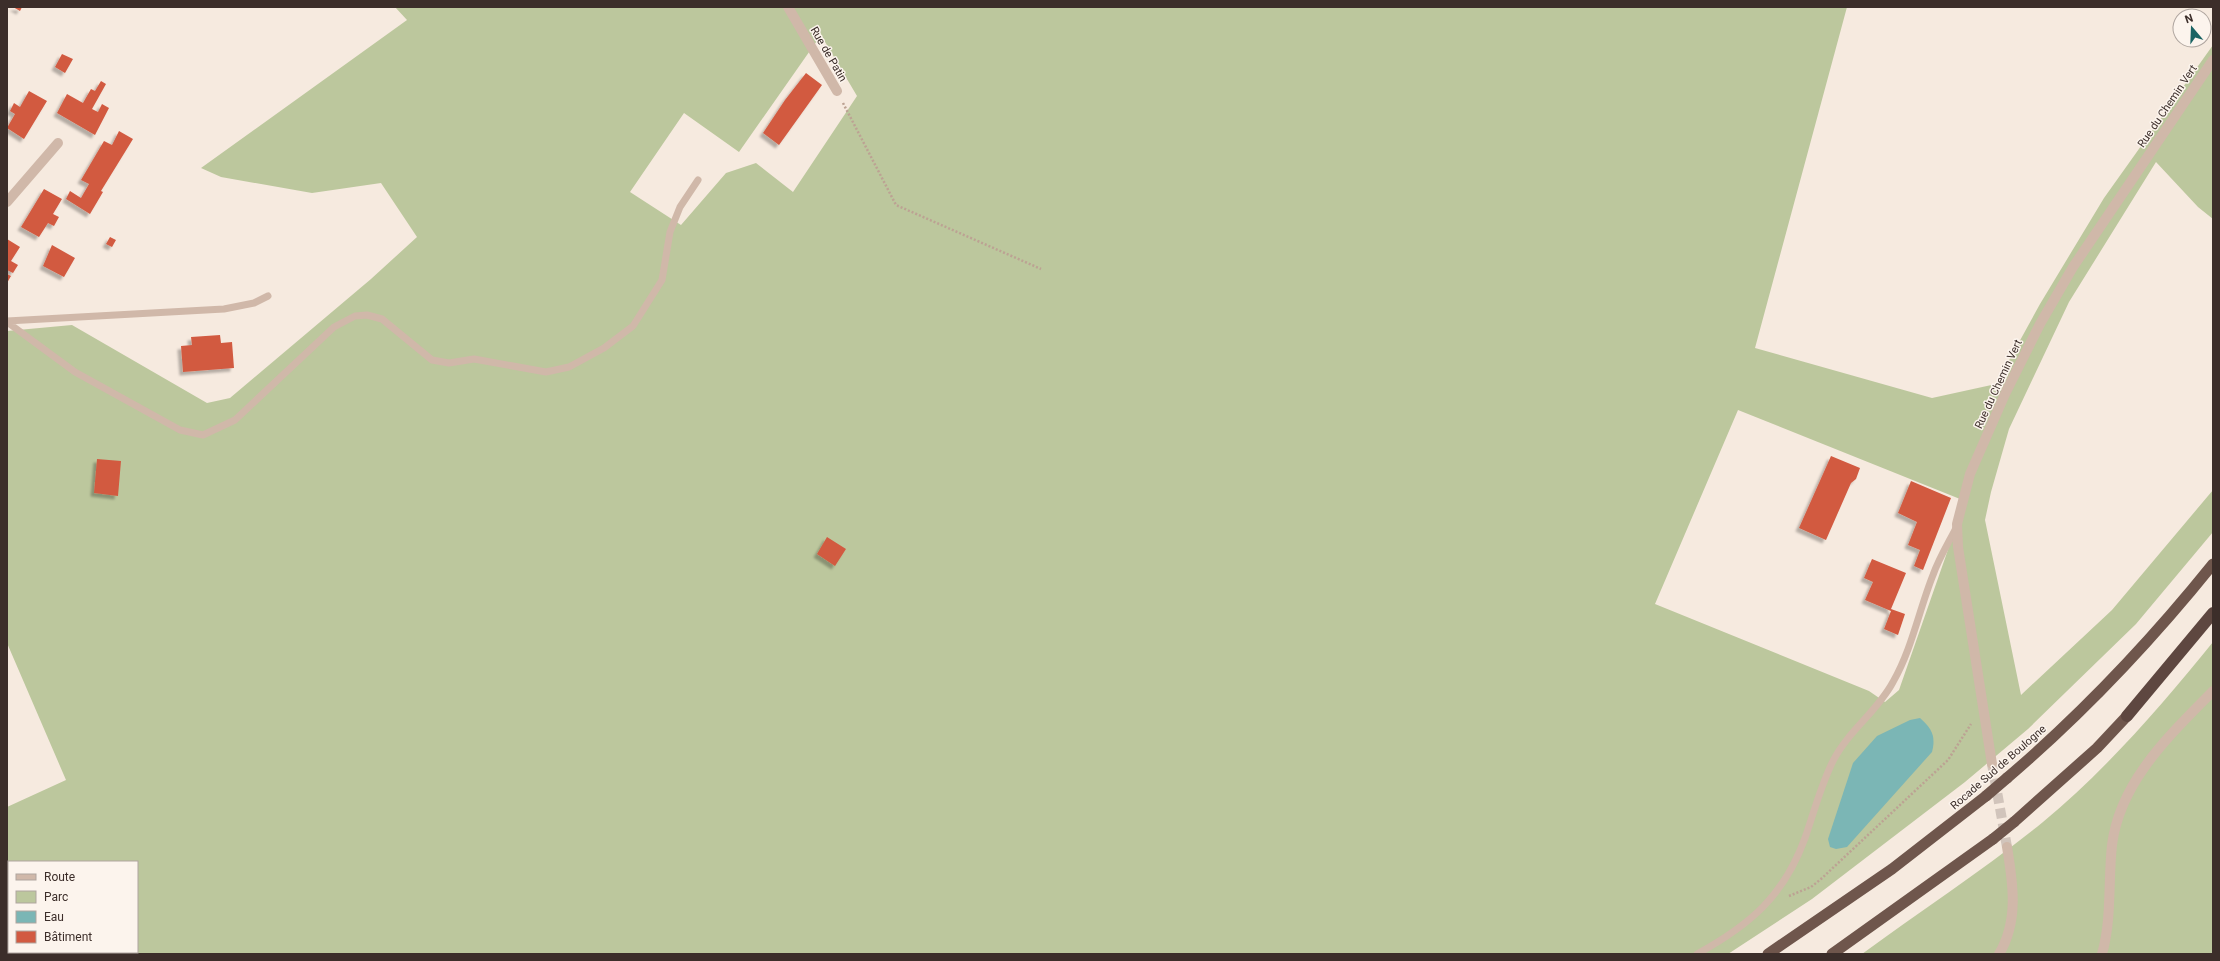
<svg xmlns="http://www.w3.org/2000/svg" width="2220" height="961" font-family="Roboto,sans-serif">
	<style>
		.green { fill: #bcc79d; fill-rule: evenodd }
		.water { fill: #7bb6b5 }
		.building { fill: #d25a41; filter: url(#shadow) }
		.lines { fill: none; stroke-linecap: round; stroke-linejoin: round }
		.minor-tunnel { stroke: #d1c4bb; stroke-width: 10; stroke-dasharray: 10 5; stroke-linecap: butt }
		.path { stroke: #bca293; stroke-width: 2.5; stroke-dasharray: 2 2; stroke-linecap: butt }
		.service { stroke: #d0b8a9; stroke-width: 7 }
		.minor { stroke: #d0b8a9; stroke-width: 10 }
		.trunk { stroke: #6f564c; stroke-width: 11 }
		.motorway { stroke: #5e4740; stroke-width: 12 }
		.trunk-bridge { stroke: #6f564c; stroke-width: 11 }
		.labels { text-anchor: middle; stroke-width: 3; stroke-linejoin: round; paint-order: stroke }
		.street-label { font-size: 11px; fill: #3c2e2a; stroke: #fcf4ed }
	</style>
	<defs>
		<filter id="shadow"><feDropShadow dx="-3.5" dy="3.5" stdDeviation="1" flood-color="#0004"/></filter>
	</defs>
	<rect width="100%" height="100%" fill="#f6eadf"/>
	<path class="green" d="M395,7h1452l-92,341 177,50 64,-14 44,-80 64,-106 109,-153v174l-15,-12 -42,-45 -87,140 -60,127 -18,63 -6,28 36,175 91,-85 101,-120v42l-77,92 -108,105 -63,53 -153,117 -84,55h-1721v-147l59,-27 -59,-137v-312l65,-6 135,78 23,-5 141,-119 46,-42 -36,-54 -69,10 -91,-16 -20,-9 206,-148zM821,35l36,61 -64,96 -37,-29 -30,10 -45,52 -51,-33 54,-79 55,39zM1738,410l227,91 -66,189 -14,12 -16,-11 -214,-87zM9,862h128v90h-128z
		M2213,642v312h-351c60,-44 123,-85 181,-132 63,-52 119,-117 170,-180z"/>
	<path class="water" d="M1920,718c12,11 16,18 12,34l-85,95 -11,2 -6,-2 -2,-8 25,-76 24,-27 33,-16z"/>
	<path class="building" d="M13,7h9l-2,4z
		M62,54l11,5 -8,14 -10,-6z
		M806,73l16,12 -43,60 -16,-12 22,-33z
		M101,81l5,3 -14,25 6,3 4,-8 7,4 -14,27 -38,-22 10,-19 16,9 8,-14 4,2z
		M29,91l18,10 -23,38 -17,-11 8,-14 -5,-3 4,-8 6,4z
		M119,131l14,8 -32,52 2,1 -13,22 -24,-15 4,-8 11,7 8,-14 -8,-4 23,-39 8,4z
		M44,189l18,10 -9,15 6,3 -5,9 -6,-3 -9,14 -18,-10z
		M110,237l6,3 -4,7 -6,-3z
		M7,239l13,8 -9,14 7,4 -5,8 -6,-3z
		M52,245l23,13 -11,19 -21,-11z
		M7,274l4,2 -4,7z
		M220,335l1,8 11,-1 2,26 -51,4 -2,-26 11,-1 -1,-8z
		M1831,456l29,12 -4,11 -5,4 -25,57 -27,-12z
		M97,459l24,2 -3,35 -24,-3z
		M1911,481l40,17 -28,72 -9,-4 6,-16 -12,-5 9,-23 -19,-9z
		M827,537l19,12 -11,17 -18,-12z
		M1872,559l34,14 -15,36 14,5 -7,21 -14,-6 7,-18 -26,-11 8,-18 -9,-4z"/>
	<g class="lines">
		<path class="minor-tunnel" d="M1992,764l15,83"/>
		<path class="path" d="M843,103l53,102 145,64
			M1789,896l22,-9 10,-8 127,-119 23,-36"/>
		<path class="service" d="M7,321l217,-12 30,-6 14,-7
			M7,322l68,50 105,58 23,5 32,-15 99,-93 21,-11 12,-1 15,4 50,41 17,3 25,-4 72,13 23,-5 35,-19 29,-22 29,-46 8,-48 10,-25 18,-27
			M1697,954c53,-29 87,-58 108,-116 9,-26 16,-53 28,-77 15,-30 44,-49 60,-79 19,-33 26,-72 40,-107 6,-17 16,-33 24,-49"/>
		<path class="minor" d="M788,7l49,84
			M7,202l51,-59
			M1992,764l-34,-217 -1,-23 13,-50 35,-80 35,-70 33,-57 140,-207
			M1999,954c20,-33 14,-71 8,-107
			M2102,954c10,-35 6,-73 10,-109 8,-64 58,-110 101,-154"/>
		<path class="trunk" d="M2007,778c76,-65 144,-137 206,-214
			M2014,822l83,-74 30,-32
			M1768,954l124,-85 94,-73
			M1832,954l161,-115"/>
		<path class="motorway" d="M2127,716l86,-103"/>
		<path class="trunk-bridge" d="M1986,796l21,-18
			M1993,839l21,-17"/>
	</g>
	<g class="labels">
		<g class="street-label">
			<text transform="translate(829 54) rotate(60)" y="4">Rue de Patin</text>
			<text transform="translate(2167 106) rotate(-56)" y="4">Rue du Chemin Vert</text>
			<text transform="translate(1998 384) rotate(-65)" y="4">Rue du Chemin Vert</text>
			<text transform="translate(1998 767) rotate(-41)" y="4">Rocade Sud de Boulogne</text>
		</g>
	</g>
	<rect width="2220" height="961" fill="none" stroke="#3c2e2a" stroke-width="16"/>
	<rect x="8" y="861" width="130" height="92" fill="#fcf4ed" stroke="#afa59f"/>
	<rect x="16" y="874" width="20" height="6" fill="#d0b8a9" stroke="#afa59f"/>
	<text x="44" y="881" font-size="12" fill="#3c2e2a">Route</text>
	<rect x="16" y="891" width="20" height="12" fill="#bcc79d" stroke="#afa59f"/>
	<text x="44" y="901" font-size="12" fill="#3c2e2a">Parc</text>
	<rect x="16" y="911" width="20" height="12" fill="#7bb6b5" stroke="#afa59f"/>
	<text x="44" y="921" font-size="12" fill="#3c2e2a">Eau</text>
	<rect x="16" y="931" width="20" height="12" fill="#d25a41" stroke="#afa59f"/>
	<text x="44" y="941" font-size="12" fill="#3c2e2a">Bâtiment</text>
	<g transform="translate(2192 28) rotate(341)"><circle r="19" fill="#fcf4ed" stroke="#afa59f"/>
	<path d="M0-3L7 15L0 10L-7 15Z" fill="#1a6363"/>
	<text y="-6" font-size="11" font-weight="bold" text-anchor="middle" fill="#3c2e2a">N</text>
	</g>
</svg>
